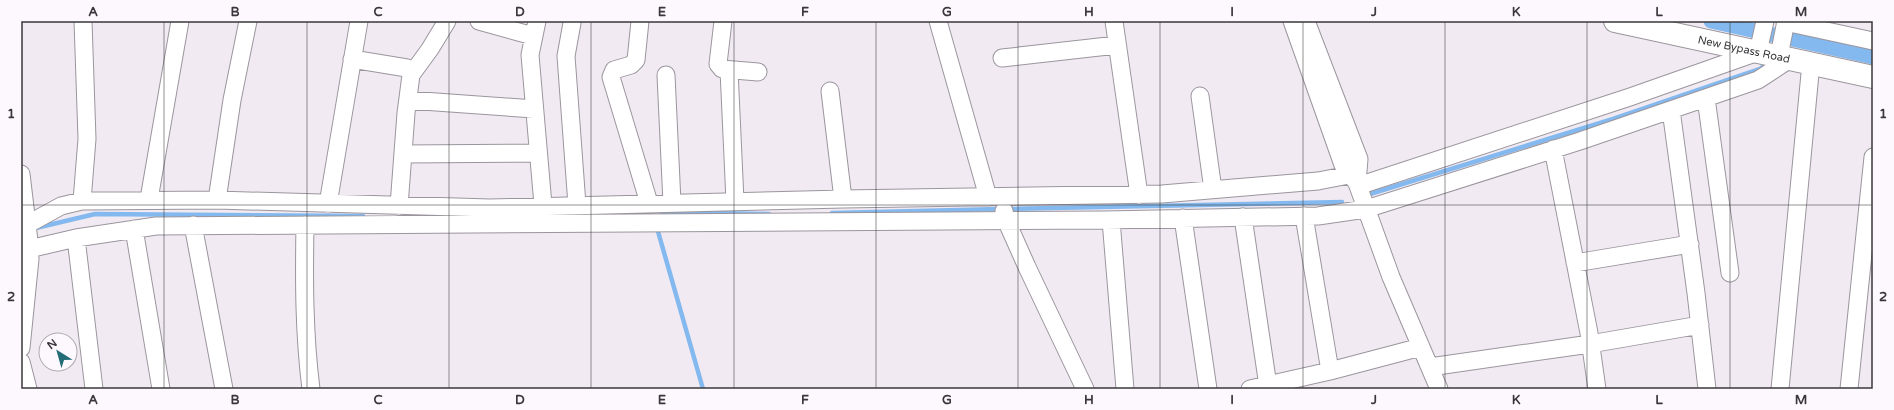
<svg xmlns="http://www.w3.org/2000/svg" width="1894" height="410" font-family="'Varela Round',sans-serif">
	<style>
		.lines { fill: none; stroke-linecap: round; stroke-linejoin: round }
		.stream { stroke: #83b9ee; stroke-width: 4.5 }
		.canal { stroke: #83b9ee; stroke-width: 15 }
		.minor-casing { stroke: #9b959d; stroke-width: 19 }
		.major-casing { stroke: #9b959d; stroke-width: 24 }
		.minor { stroke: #fff; stroke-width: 17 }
		.major { stroke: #fff; stroke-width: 22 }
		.grid { fill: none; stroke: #39373a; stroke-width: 1; stroke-opacity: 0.55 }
		.labels { text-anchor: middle; stroke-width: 4; stroke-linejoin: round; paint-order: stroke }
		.street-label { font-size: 11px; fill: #39373a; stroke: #fdf8fe }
		.neatline { fill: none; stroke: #39373a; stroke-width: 1.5 }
		.grid-label { font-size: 13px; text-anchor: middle; font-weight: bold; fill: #39373a }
	</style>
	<rect width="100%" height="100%" fill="#f1eaf3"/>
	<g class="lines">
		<path class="stream" d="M1370,194l243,-75 147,-50 6,-5
			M1008,209l334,-7
			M662,212l107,2
			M832,213l169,-4
			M608,215l37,-3
			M36,228l59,-14 268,2
			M657,228l46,161"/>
		<path class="canal" d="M1711,21l162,36"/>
		<defs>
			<path id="minor" d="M479,21l54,15
				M537,21l-7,34 13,150
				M640,21l-4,39 -5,5 -17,5 -3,7 38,126
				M723,21l-5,43 4,5 36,3
				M938,21l50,176
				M1114,21l25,174
				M1292,21l51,144 14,18 34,94 48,112
				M1306,21l53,138 -2,24
				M1785,22l88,19
				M572,23l-6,33 11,149
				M1779,56l7,-35
				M1002,58l115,-13
				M352,59l55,9 3,3 1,4 -5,38 -7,93
				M729,70l6,131
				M411,75l19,-26 17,-28
				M666,75l6,128
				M830,91l13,108
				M1200,96l13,94
				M1706,98l24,175
				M408,100l126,9
				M1671,110l25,183 11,96
				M1553,149l36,184 8,56
				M403,154l135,-1
				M21,174l8,67 1,18 -9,89
				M1358,186l272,-89 128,-45 7,-31
				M149,199l31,-178
				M217,200l15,-100 16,-79
				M82,201l5,-62 -4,-118
				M328,204l31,-183
				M1004,211l2,9 21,47 58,122
				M1304,216l26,155
				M1243,217l25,169
				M1183,218l25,171
				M1111,220l14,169
				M193,225l31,164
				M305,225c-1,55 -1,109 6,164
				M21,228l40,-22 21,-5 135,-1 273,8 353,-9 319,-5 156,-13 31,-6
				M134,229l27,160
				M76,238l18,151
				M21,255l8,-6 47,-11 80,-12 949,-6 213,-4 48,-7 214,-68 178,-61 32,-21
				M1575,263l115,-19
				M21,362l7,27
				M1430,367l160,-23 110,-19
				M1250,389l80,-18 91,-24
				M1780,389l31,-326
				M1849,389l24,-232"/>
			<g id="major">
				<path id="s1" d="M1615,21l258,56"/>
			</g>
		</defs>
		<use href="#minor" class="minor-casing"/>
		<use href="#major" class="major-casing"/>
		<use href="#minor" class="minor"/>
		<use href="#major" class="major"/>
	</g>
	<path class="grid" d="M164,21v368M307,21v368M449,21v368M591,21v368M734,21v368M876,21v368M1018,21v368M1160,21v368M1303,21v368M1445,21v368M1587,21v368M1730,21v368M21,205h1852"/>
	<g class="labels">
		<g class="street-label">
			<text dy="4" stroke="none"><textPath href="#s1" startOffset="132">New Bypass Road</textPath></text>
		</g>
	</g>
	<rect width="1894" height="410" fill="none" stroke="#fdf8fe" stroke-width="44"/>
	<g transform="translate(58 352) rotate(323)"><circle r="19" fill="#fdf8fe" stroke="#afabb0"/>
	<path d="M0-3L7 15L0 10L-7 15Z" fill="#236b77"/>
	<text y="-6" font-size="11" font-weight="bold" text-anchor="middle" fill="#39373a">N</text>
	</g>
	<rect x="22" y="22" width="1850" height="366" class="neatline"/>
	<g class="grid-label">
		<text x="93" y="16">A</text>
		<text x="235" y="16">B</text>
		<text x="378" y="16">C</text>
		<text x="520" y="16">D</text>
		<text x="662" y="16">E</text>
		<text x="805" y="16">F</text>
		<text x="947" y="16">G</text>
		<text x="1089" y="16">H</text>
		<text x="1232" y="16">I</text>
		<text x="1374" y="16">J</text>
		<text x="1516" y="16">K</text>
		<text x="1659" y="16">L</text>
		<text x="1801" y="16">M</text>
		<text x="11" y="118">1</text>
		<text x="1883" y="118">1</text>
		<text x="11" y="301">2</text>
		<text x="1883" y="301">2</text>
		<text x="93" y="404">A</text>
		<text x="235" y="404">B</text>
		<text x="378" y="404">C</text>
		<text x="520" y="404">D</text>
		<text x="662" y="404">E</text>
		<text x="805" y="404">F</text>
		<text x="947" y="404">G</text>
		<text x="1089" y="404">H</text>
		<text x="1232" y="404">I</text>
		<text x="1374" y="404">J</text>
		<text x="1516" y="404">K</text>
		<text x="1659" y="404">L</text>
		<text x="1801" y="404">M</text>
	</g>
</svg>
